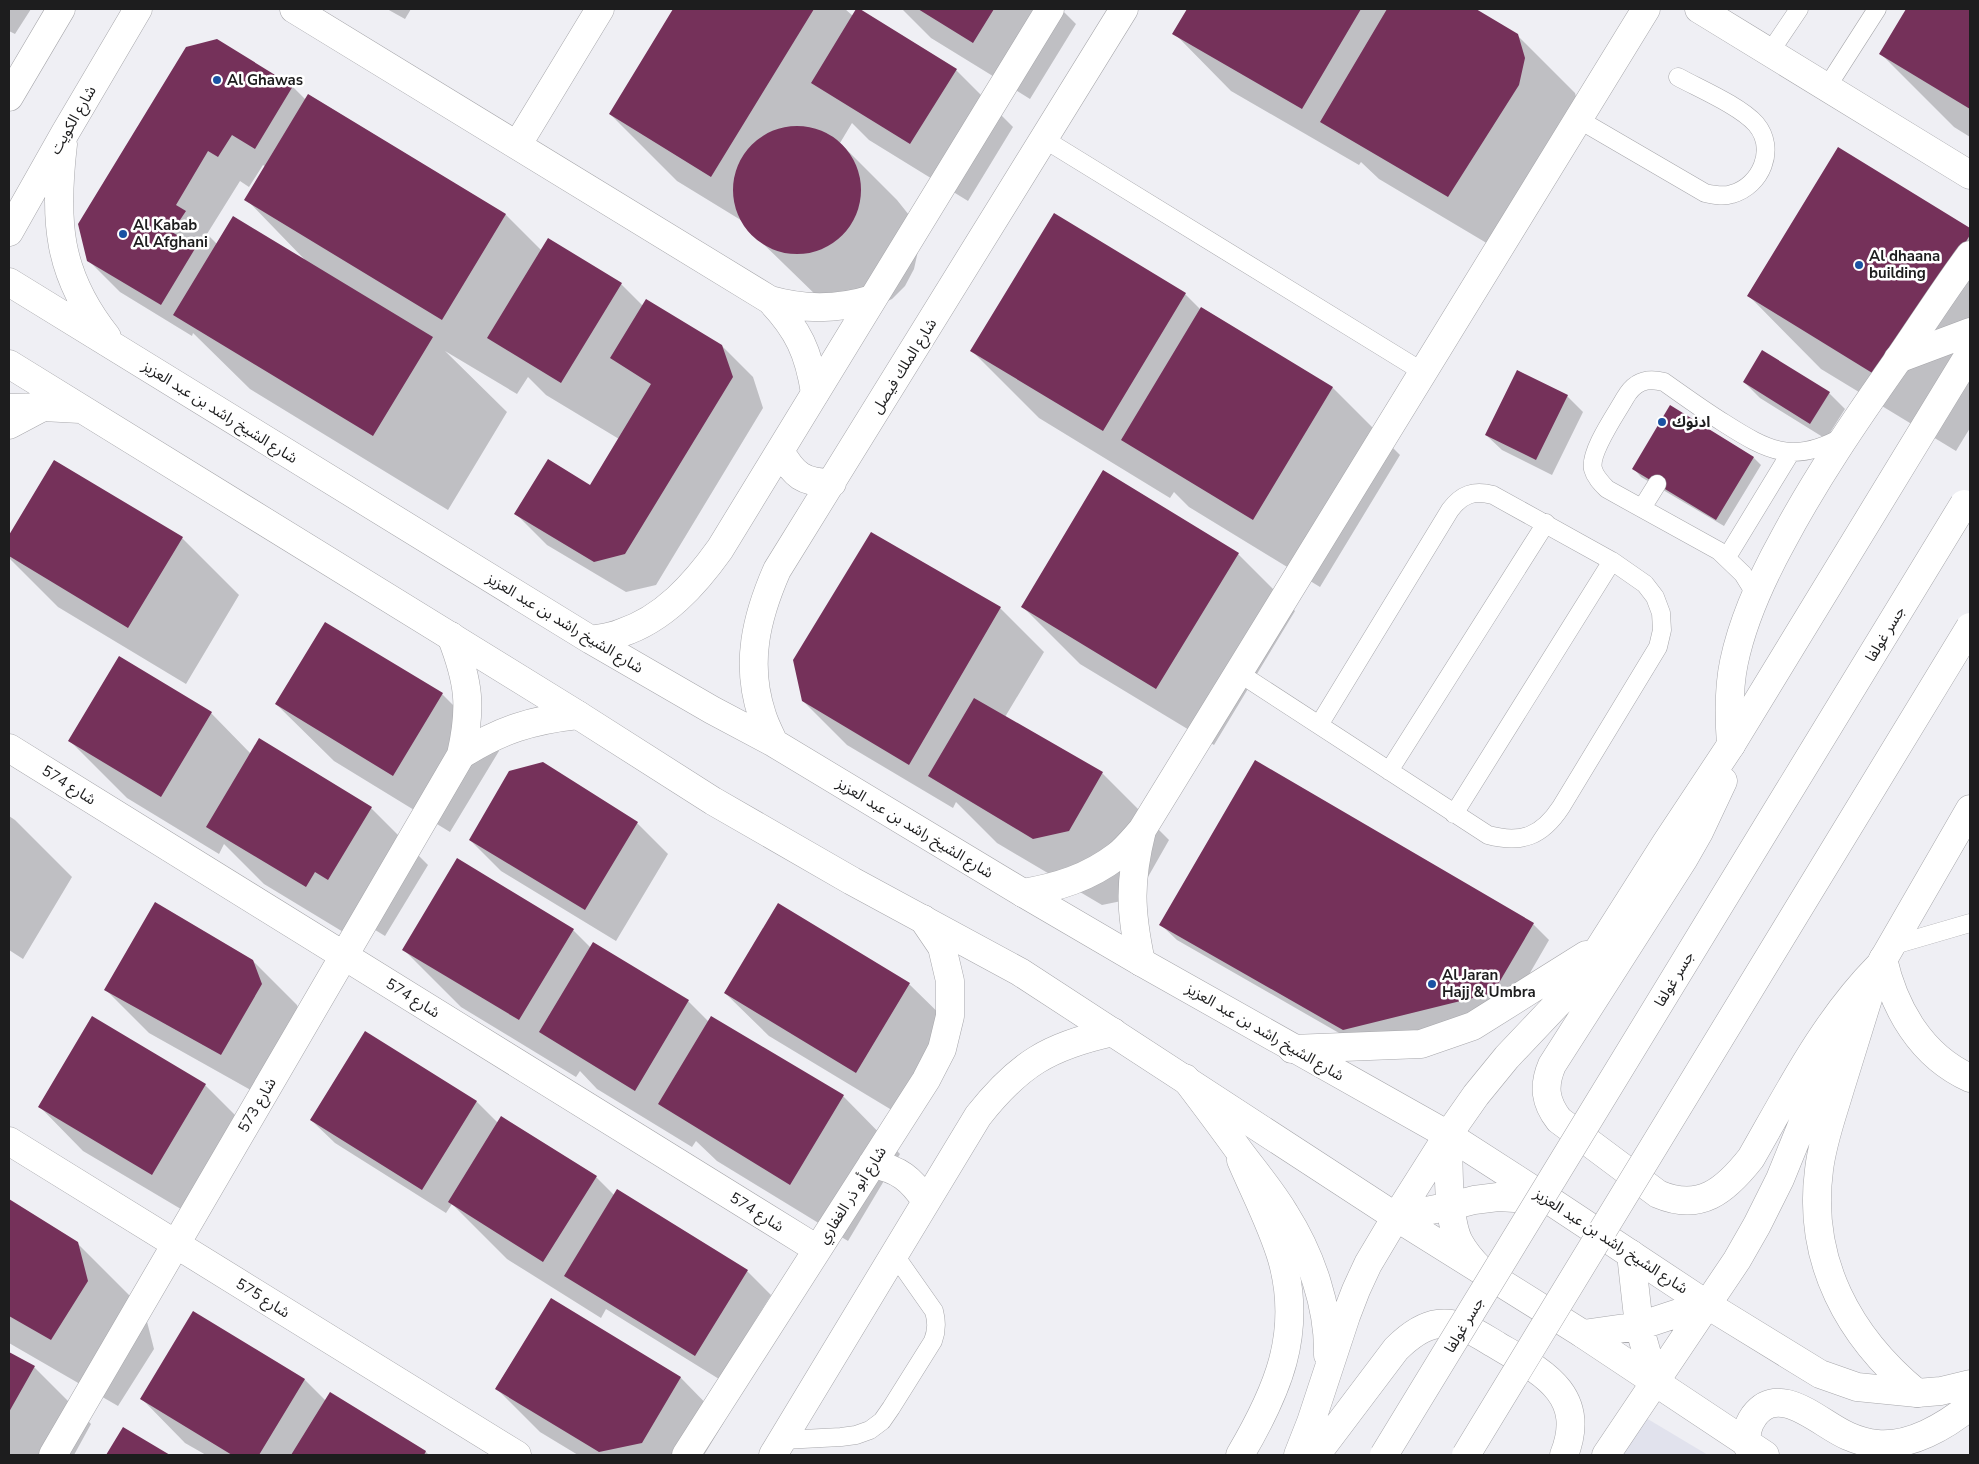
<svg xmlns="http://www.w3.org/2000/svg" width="1979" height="1464" font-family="'Nunito Sans','Noto Sans Arabic',sans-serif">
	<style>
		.built { fill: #e1e2ed }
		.shadow { fill: #0003; fill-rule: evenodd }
		.building { fill: #75315a }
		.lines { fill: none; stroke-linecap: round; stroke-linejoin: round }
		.lane-casing { stroke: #a7a7ab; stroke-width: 19 }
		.street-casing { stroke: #a7a7ab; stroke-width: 29 }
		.secondary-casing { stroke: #a7a7ab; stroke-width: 29 }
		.primary-casing { stroke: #a7a7ab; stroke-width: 29 }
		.lane { stroke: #fff; stroke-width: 18 }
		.street { stroke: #fff; stroke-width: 28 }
		.secondary { stroke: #fff; stroke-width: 28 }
		.primary { stroke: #fff; stroke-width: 28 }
		.primary-bridge-casing { stroke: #a7a7ab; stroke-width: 29; stroke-linecap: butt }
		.primary-bridge { stroke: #fff; stroke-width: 28 }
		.poi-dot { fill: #1a52a3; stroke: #fff; stroke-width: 2 }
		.labels { text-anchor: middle; stroke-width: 5; stroke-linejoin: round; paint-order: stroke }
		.poi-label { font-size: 15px; font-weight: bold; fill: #1d1d1e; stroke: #fff; text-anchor: start }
		.street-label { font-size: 15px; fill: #1d1d1e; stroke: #fff }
	</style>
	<rect width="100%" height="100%" fill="#efeff4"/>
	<path class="built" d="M1641,1415l67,40h-93z"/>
	<path class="shadow" d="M9,9h22l-16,25 -6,-3z
		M387,9h24l-6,10z
		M674,9h171l8,7 4,-7 99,61 57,57 -45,74 -99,-61 -17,-17 -12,20 57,57 12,15 9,36 -4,18 -9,17 -13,13 -17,8 -54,-7 -72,-70 -5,-8 -67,-41 -67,-67z
		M902,9h159l15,15 -46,75 -99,-61z
		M1188,9h285l44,26 58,58 6,23 -76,138 -126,-75 -18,-17 -2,3 -128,-74 -57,-58z
		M1908,9h62v128l-16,-10 -73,-73z
		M293,87l13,13 3,-5 197,120 36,36 79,33 22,22 79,40 31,31 10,31 -107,177 -30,7 -79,-47 -31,-31 75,-27 28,-48 -73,-44 -18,-18 -11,17 -72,-43 62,61 -59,98 -198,-121 -57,-56 -1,3 -72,-44 -32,-32 -8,-36zM263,165l3,2 -20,32 61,63 -90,-18 -10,-10 33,-53 9,6z
		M1839,149l131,81v198l-14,23 -135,-82 -73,-74z
		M1185,294l16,16 1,-2 131,80 67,67 -80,132 -131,-80 -15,-15 -4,6 -131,-80 -67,-67z
		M1744,382l85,11 16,16 -19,30 -66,-41z
		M1567,396l16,16 -31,63 -50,-25 -16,-15z
		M1754,458l7,7 -37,61 -83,-49 -7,-8z
		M55,461l127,77 57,57 -53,89 -128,-77 -49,-49v-20z
		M1238,554l57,57 -81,134 -134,-81 -58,-58z
		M1000,608l44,44 -39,65 97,56 67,67 -33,58 -34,7 -105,-62 -41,-41 -3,6 -106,-63 -44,-44z
		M120,658l91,55 40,41 120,54 57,57 -43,71 -13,-8 -9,16 -99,-60 -40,-40 -5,10 -92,-56 -57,-57z
		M442,694l57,57 -49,81 -116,-71 -58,-57z
		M9,816l6,4 57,57 -49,82 -14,-9z
		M637,823l31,31 -52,87 -115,-70 -31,-31z
		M1533,924l16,16 -40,69 -149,36 -183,-105 -16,-15z
		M573,930l18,18 97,53 21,21 134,74 57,58 -52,87 -131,-80 -21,-20 -4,6 -95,-58 -17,-18 -4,6 -115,-70 -57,-57z
		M253,961l44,44 8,23 -40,70 -116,-65 -43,-43z
		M909,984l44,43 -53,88 -131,-79 -44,-43z
		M93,1018l112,67 44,44 -53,89 -113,-67 -43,-44z
		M477,1102l21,21 98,54 19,19 132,75 24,24 -52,84 -113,-70 -5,9 -94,-59 -55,-55 -6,9 -111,-70 -24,-23z
		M9,1201l68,42 67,67 10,39 -36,57 -109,-63z
		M551,1300l130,78 43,44 -20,33h-126l-38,-23 -44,-44z
		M194,1313l111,67 21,21 100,51 3,3h-223l-21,-12 -43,-44z
		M9,1353l25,14 57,57 -17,31h-65z
		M124,1429l43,26h-59z"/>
	<path class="building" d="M673,9h141l-103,168 -102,-63z
		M856,9h4l97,60 -47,75 -99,-61z
		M918,9h76l-21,34z
		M1187,9h174l-59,100 -130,-75z
		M1387,9h89l42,25 7,24 -6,27 -71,112 -128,-75z
		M1906,9h64v100l-91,-55z
		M217,39l76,47 -38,63 -23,-14 -14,22 -10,-6 -32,54 10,6 -14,21 24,15 -35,58 -74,-44 -9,-37 108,-177z
		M308,94l198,120 -64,106 -198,-120z
		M733 190a64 64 0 1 1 128 0a64 64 0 1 1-128 0Z
		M1838,147l132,81v7l-88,144 -135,-83z
		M1054,213l132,80 -83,138 -133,-80z
		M233,216l200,121 -60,99 -200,-121z
		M548,238l74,45 -61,100 -74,-45z
		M646,299l76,46 11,32 -108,177 -31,8 -80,-48 34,-55 42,26 61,-101 -41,-26z
		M1201,307l132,80 -80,133 -132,-80z
		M1762,350l68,42 -20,32 -67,-42z
		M1517,370l51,25 -32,65 -51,-25z
		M1670,405l84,52 -38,63 -84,-51z
		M54,460l129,77 -55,91 -119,-72v-21z
		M1103,470l136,83 -83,136 -135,-82z
		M871,532l130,75 -92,158 -107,-64 -9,-41z
		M325,622l118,71 -50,83 -118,-72z
		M119,656l93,56 -51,85 -93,-56z
		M974,698l129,74 -34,59 -36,8 -105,-63z
		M259,738l113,69 -44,73 -13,-8 -9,15 -100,-60z
		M1255,760l279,163 -41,70 -150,37 -184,-105z
		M543,762l95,60 -53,88 -116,-70 40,-69z
		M457,858l117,71 -55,91 -117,-70z
		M155,902l98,58 9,24 -41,71 -117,-65z
		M778,903l132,80 -54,90 -132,-80z
		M593,942l96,58 -54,91 -96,-59z
		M92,1016l114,68 -54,91 -114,-68z
		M711,1016l133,79 -54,90 -132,-81z
		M365,1031l112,70 -55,89 -112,-70z
		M501,1116l96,60 -54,86 -95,-60z
		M617,1189l131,81 -53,86 -131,-80z
		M9,1199l69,43 10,39 -37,59 -42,-24z
		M551,1298l130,79 -39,66 -43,9 -104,-63z
		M193,1311l112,68 -46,76h-27l-92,-56z
		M9,1352l26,14 -26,46z
		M330,1392l96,59 -2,4h-133z
		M123,1427l47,28h-64z"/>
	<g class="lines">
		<defs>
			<path id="lane" d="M1770,52l29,-43
				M1827,87l50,-78
				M1578,119l127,74c9,2 18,4 27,1 29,-8 45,-45 24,-70 -16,-18 -56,-35 -78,-47
				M1044,139l379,233
				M1642,508l15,-24
				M1727,557l64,-105
				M1756,595l-13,-21 -24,-23 -112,-62c-6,-6 -12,-12 -14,-20 -4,-17 23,-55 32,-71 9,-16 21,-21 39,-16 20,14 39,28 60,41 44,28 70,42 120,13
				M1239,673l249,162c34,9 54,1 73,-28l97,-160 4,-17 -1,-17 -6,-16 -10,-13 -33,-23 -119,-66c-19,-5 -31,-1 -43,15l-131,215
				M1389,771l157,-248
				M1454,814l158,-253
				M1891,946l79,-23
				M783,1440l58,-3 15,-2 14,-5 12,-9 9,-13 42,-67c4,-11 4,-19 1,-30l-40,-57"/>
			<path id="street" d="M294,9l476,291c28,29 39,53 45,93
				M1699,9l271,166
				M518,144l82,-135
				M770,300c35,10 67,10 102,-1
				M9,425l34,-18
				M9,748l808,501
				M461,755c39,-25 71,-35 117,-40
				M1023,893c35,-6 65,-15 94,-37 9,-7 17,-17 25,-26l504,-821
				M1141,962c-11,-52 -12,-80 1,-132
				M9,1141l508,314
				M872,1164c27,5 39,15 54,37
				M53,1455l408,-700c11,-48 8,-73 -10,-119
				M686,1455l240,-375 16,-31 8,-33v-35l-8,-34 -19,-28
				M773,1455l205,-339c41,-52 71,-70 135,-84
				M1240,1455c37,-63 63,-121 42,-196 -10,-34 -27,-66 -41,-99"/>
			<path id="secondary" d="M9,97l52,-88
				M63,144c-9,77 -6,130 44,193
				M9,232l56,-99 73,-124
				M9,282l582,358 121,70 62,33 249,150 118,69 307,173 101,65 157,104 114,70 37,13 60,6 24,-2 29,-7
				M9,364l569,351 135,86 139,80 168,91 376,245 187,117 182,121
				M9,408l34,-1 37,2
				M780,451c14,24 23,32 52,32
				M591,640c10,-2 21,-3 30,-7 43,-14 74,-49 99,-84l330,-540
				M774,743c-4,-9 -9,-18 -12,-28 -17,-51 -6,-97 15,-145l347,-561
				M1731,745c-2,-27 -3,-55 3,-83 9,-43 28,-84 49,-122 33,-62 72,-119 112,-176 25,-36 49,-74 75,-109
				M1883,959c11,49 38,97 87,119
				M1747,1445c-1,-11 0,-19 7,-29 26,-35 67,9 94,20 9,4 19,7 29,8 33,3 69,-18 93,-38"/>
			<path id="primary" d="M1898,359l72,-27
				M1723,781l-24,51 -16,28 -131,205c-9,21 -7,37 7,55l99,74c42,18 67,-3 93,-36 38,-66 73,-136 127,-191
				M1876,973c-12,39 -24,78 -36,116 -8,27 -18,54 -21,81 -12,91 30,167 98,223
				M1869,984l101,-175
				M1292,1049l129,-5 52,-18 113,-71
				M1185,1078c19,25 37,49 55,74 15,20 32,40 45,62 26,41 44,93 43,141
				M1448,1135c1,29 -1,83 11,107 6,11 13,19 21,27
				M1396,1217l55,-11 23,-6 24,-3 51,3
				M1631,1254l8,72 16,56
				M1583,1334l56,-8 67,-22
				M1298,1455l13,-33 35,-106 10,-26 12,-26 28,-47 52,-82 28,-40 31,-38 54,-57 39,-53 66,-104 65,-98 239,-392
				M1316,1455l80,-106c11,-11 26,-23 42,-25 23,-3 41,11 60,22 44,26 90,48 66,109
				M1606,1455l131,-195 20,-35 23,-46 28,-69 38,-84"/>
		</defs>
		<use href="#lane" class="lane-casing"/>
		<use href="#street" class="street-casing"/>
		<use href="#secondary" class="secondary-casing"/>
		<use href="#primary" class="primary-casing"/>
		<use href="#lane" class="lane"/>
		<use href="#street" class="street"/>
		<use href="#secondary" class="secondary"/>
		<use href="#primary" class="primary"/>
		<defs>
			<path id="primary-bridge" d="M1384,1455l580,-951
				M1466,1455l504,-828"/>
		</defs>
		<use href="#primary-bridge" class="primary-bridge-casing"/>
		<use href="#primary-bridge" class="primary-bridge"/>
	</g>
	<g class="poi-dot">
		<circle cx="217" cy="80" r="5"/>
		<circle cx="123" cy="234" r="5"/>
		<circle cx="1859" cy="265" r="5"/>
		<circle cx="1662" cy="422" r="5"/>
		<circle cx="1432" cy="984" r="5"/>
	</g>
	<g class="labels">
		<g class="poi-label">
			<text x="227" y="85">Al Ghawas</text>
			<text x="133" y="230">Al Kabab<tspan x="133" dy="17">Al Afghani</tspan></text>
			<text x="1869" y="261">Al dhaana<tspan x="1869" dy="17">building</tspan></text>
			<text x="1672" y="427">ادنوك</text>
			<text x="1442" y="980">Al Jaran<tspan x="1442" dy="17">Hajj &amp; Umbra</tspan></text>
		</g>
		<g class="street-label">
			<text transform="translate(73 120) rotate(-60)" y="5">شارع الكويت</text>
			<text transform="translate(904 366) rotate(-58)" y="5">شارع الملك فيصل</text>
			<text transform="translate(220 412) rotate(32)" y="5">شارع الشيخ راشد بن عبد العزيز</text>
			<text transform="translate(565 623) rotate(31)" y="5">شارع الشيخ راشد بن عبد العزيز</text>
			<text transform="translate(1885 634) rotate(-59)" y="5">جسر غولفا</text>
			<text transform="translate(69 785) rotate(32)" y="5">شارع 574</text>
			<text transform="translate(915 828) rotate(31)" y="5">شارع الشيخ راشد بن عبد العزيز</text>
			<text transform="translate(1674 979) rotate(-59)" y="5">جسر غولفا</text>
			<text transform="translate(413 998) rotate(32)" y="5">شارع 574</text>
			<text transform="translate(1265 1032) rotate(30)" y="5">شارع الشيخ راشد بن عبد العزيز</text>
			<text transform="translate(257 1105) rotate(-60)" y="5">شارع 573</text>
			<text transform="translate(852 1195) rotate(-57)" y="5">شارع أبو ذر الغفاري</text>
			<text transform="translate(757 1212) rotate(32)" y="5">شارع 574</text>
			<text transform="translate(1611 1241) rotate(33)" y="5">شارع الشيخ راشد بن عبد العزيز</text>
			<text transform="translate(263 1298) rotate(32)" y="5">شارع 575</text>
			<text transform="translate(1464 1325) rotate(-59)" y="5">جسر غولفا</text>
		</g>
	</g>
	<rect width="1979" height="1464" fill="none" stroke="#1d1d1e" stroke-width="20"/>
</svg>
